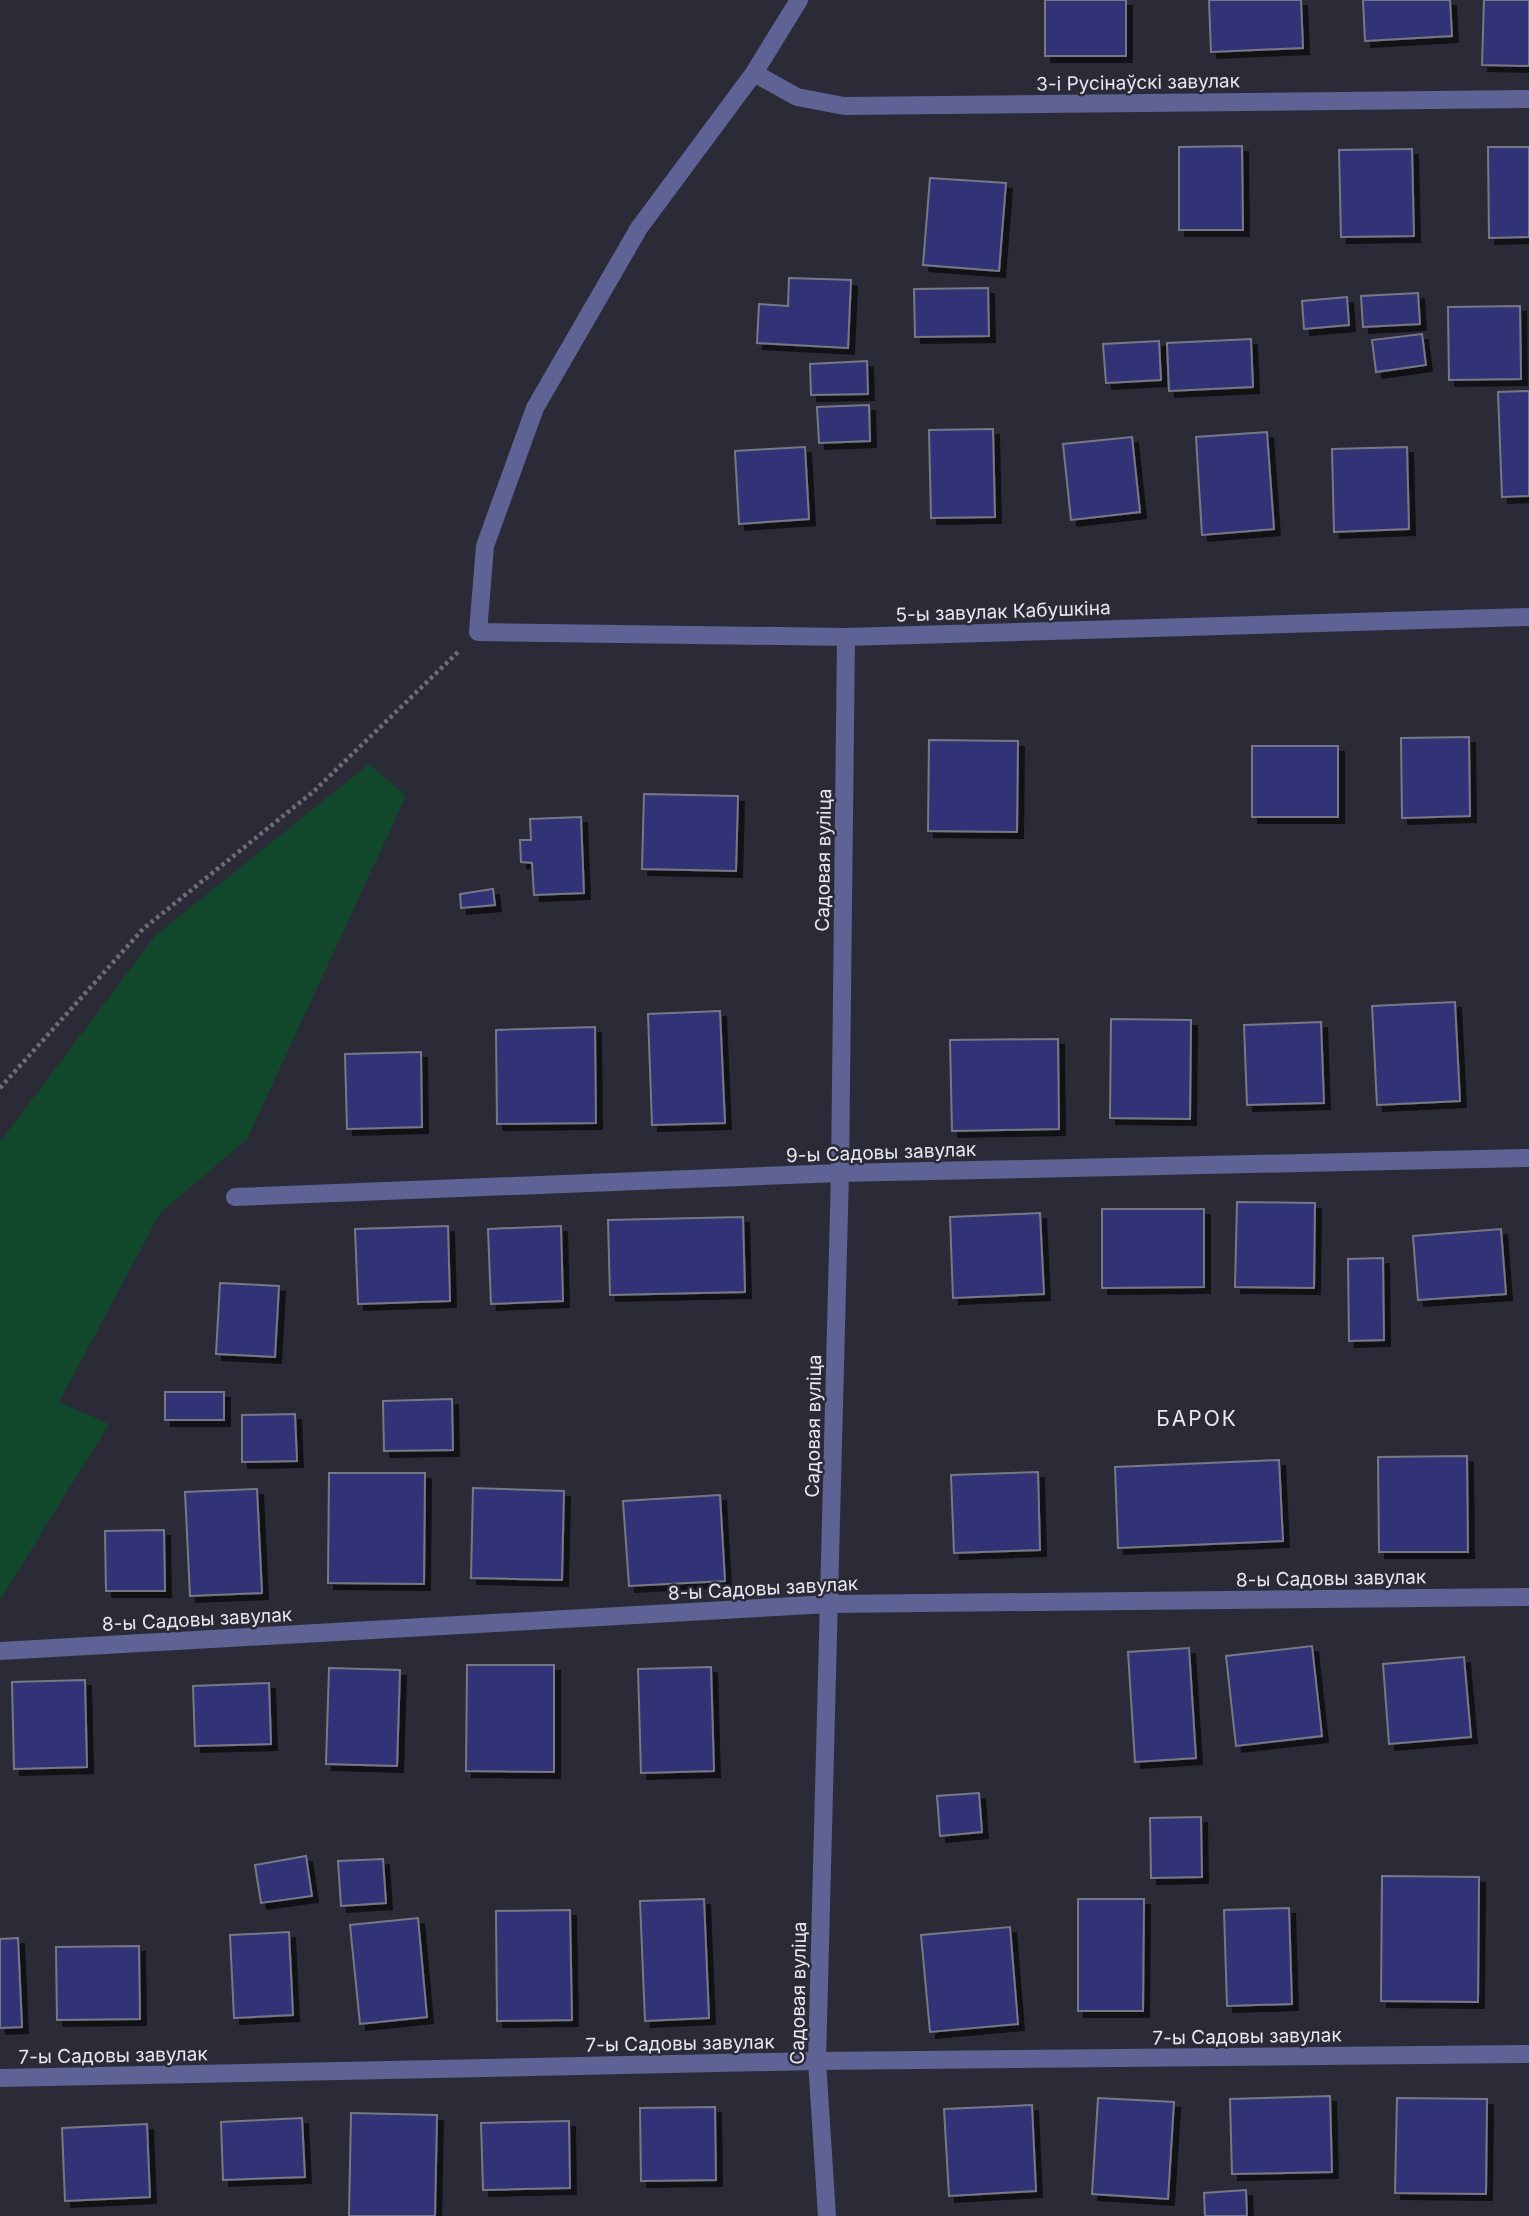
<svg xmlns="http://www.w3.org/2000/svg" width="1529" height="2216" font-family="Inter,sans-serif">
	<style>
		.green { fill: #11482c }
		.building { fill: #333076; stroke: #777886; stroke-width: 2; filter: url(#shadow) }
		.lines { fill: none; stroke-linecap: round; stroke-linejoin: round }
		.path { stroke: #6c6d78; stroke-width: 4.5; stroke-dasharray: 3.5 3.5; stroke-linecap: butt }
		.street { stroke: #5e6294; stroke-width: 18 }
		.labels { text-anchor: middle; stroke-width: 5; stroke-linejoin: round; paint-order: stroke }
		.street-label { font-size: 19px; fill: #e7e8f0; stroke: #2a2b37 }
		.neighbourhood-label { font-size: 21px; letter-spacing: 2px; fill: #e7e8f0; stroke: #2a2b37 }
	</style>
	<defs>
		<filter id="shadow"><feDropShadow dx="6" dy="6" stdDeviation="0" flood-color="#0009"/></filter>
	</defs>
	<rect width="100%" height="100%" fill="#2a2b37"/>
	<path class="green" d="M369,764l37,32 -159,343 -87,74 -101,189 50,22 -109,176v-458l155,-206z"/>
	<path class="building" d="M1045,0h81v56h-81z
		M1209,0h92l2,48 -92,4z
		M1363,0h87l2,36 -87,5z
		M1484,0h45v66l-47,-1z
		M1242,146l1,84h-64v-83z
		M1488,147h41v90l-40,1z
		M1412,149l2,87 -73,1 -2,-87z
		M930,178l76,5 -7,88 -76,-6z
		M789,278l62,2 -3,68 -91,-5 2,-39 29,2z
		M988,288l1,48 -74,1 -1,-48z
		M1418,293l2,31 -57,3 -2,-31z
		M1347,297l2,28 -45,4 -2,-28z
		M1520,306l1,73 -72,1 -1,-73z
		M1422,334l4,31 -50,7 -4,-32z
		M1251,339l2,48 -84,4 -2,-48z
		M1159,341l2,39 -55,3 -3,-39z
		M867,361l1,33 -57,1 -1,-31z
		M1529,391v105l-27,1 -4,-105z
		M869,405l1,36 -51,2 -2,-36z
		M993,429l2,88 -64,1 -2,-88z
		M1267,432l7,97 -72,6 -6,-98z
		M1132,437l8,75 -69,8 -8,-76z
		M805,447l4,72 -70,5 -4,-73z
		M1407,447l2,82 -75,3 -2,-83z
		M1469,737l1,79 -68,2 -1,-80z
		M929,740l89,1 -1,91 -89,-1z
		M1252,746h86v71h-86z
		M644,794l94,2 -2,75 -94,-2z
		M581,817l3,76 -50,2 -2,-32 -11,-1 -1,-22h11l-1,-21z
		M493,889l2,16 -34,3 -1,-14z
		M1455,1002l5,99 -83,4 -5,-99z
		M720,1011l5,112 -73,2 -4,-111z
		M1111,1019l80,1 -1,99 -80,-1z
		M1321,1022l3,81 -77,2 -3,-80z
		M595,1027l1,96 -99,1 -1,-94z
		M1058,1039l1,90 -107,2 -2,-91z
		M421,1052l1,75 -75,2 -2,-75z
		M1237,1202l78,1 -1,85 -79,-1z
		M1102,1209h102v78l-102,1z
		M1040,1213l4,81 -91,4 -3,-81z
		M743,1217l2,75 -135,3 -2,-75z
		M448,1226l2,75 -92,3 -3,-75z
		M561,1226l2,75 -72,3 -3,-75z
		M1501,1229l5,65 -88,6 -5,-64z
		M1383,1258l1,82 -35,1 -1,-82z
		M220,1283l59,3 -4,71 -59,-3z
		M165,1392h59v28h-59z
		M452,1399l1,51 -69,1 -1,-50z
		M295,1414l2,47 -55,1v-47z
		M1467,1456l1,96h-89l-1,-95z
		M1279,1460l4,81 -165,7 -3,-81z
		M1038,1472l2,78 -86,3 -3,-78z
		M329,1473h96l-1,111 -96,-1z
		M473,1488l91,3 -2,89 -91,-2z
		M257,1489l5,104 -72,3 -5,-104z
		M720,1495l5,86 -96,5 -6,-85z
		M164,1530l1,61h-59l-1,-60z
		M1312,1646l10,90 -86,10 -10,-90z
		M1189,1648l7,110 -61,4 -7,-110z
		M1464,1657l7,80 -82,7 -6,-80z
		M467,1665h87v107l-88,-1z
		M711,1667l3,104 -73,2 -3,-104z
		M329,1668l71,2 -3,96 -71,-2z
		M85,1680l2,87 -73,2 -2,-87z
		M269,1683l2,61 -76,2 -2,-60z
		M979,1793l3,39 -42,4 -3,-40z
		M1201,1817l1,60 -51,1 -1,-60z
		M306,1856l6,40 -51,7 -6,-38z
		M383,1859l3,44 -45,3 -3,-45z
		M1382,1876l97,1 -1,125 -97,-1z
		M704,1899l5,119 -64,3 -5,-120z
		M1078,1899h66l-1,112h-65z
		M1289,1908l3,96 -65,2 -3,-96z
		M570,1910l2,110 -75,1 -1,-110z
		M418,1918l9,99 -67,7 -10,-99z
		M1010,1927l8,97 -88,8 -9,-97z
		M289,1932l4,83 -59,3 -4,-83z
		M18,1938l4,89 -22,1v-89z
		M139,1946l1,73 -83,1 -1,-73z
		M1330,2096l2,76 -100,2 -2,-75z
		M1098,2098l76,4 -6,97 -76,-5z
		M1397,2098l90,1 -1,95 -91,-1z
		M1032,2105l4,86 -87,5 -5,-87z
		M715,2107l1,73 -75,1 -1,-73z
		M351,2113l86,2 -2,101h-86z
		M302,2118l3,59 -82,3 -2,-58z
		M569,2121l1,67 -87,2 -2,-67z
		M147,2124l3,73 -85,4 -3,-73z
		M1246,2190l1,26h-42l-1,-23z"/>
	<g class="lines">
		<path class="path" d="M0,1088l143,-159 171,-138 144,-139"/>
		<path class="street" d="M799,0l-45,73 -115,155 -104,180 -50,138 -7,86 368,5 683,-20
			M754,73l43,24 47,9 685,-7
			M235,1197l605,-24 689,-15
			M0,1651l830,-47 699,-7
			M0,2078l817,-17 712,-7
			M827,2216l-10,-155 23,-888 6,-536"/>
	</g>
	<g class="labels">
		<g class="street-label">
			<text transform="translate(1138 82) rotate(-1)" y="7">3-і Русінаўскі завулак</text>
			<text transform="translate(1003 611) rotate(-2)" y="7">5-ы завулак Кабушкіна</text>
			<text transform="translate(823 860) rotate(-89)" y="7">Садовая вуліца</text>
			<text transform="translate(881 1152) rotate(-2)" y="7">9-ы Садовы завулак</text>
			<text transform="translate(813 1426) rotate(-89)" y="7">Садовая вуліца</text>
			<text transform="translate(1331 1578) rotate(-1)" y="7">8-ы Садовы завулак</text>
			<text transform="translate(763 1588) rotate(-3)" y="7">8-ы Садовы завулак</text>
			<text transform="translate(197 1619) rotate(-3)" y="7">8-ы Садовы завулак</text>
			<text transform="translate(798 1993) rotate(-89)" y="7">Садовая вуліца</text>
			<text transform="translate(1247 2036) rotate(-1)" y="7">7-ы Садовы завулак</text>
			<text transform="translate(680 2043) rotate(-1)" y="7">7-ы Садовы завулак</text>
			<text transform="translate(113 2055) rotate(-1)" y="7">7-ы Садовы завулак</text>
		</g>
		<g class="neighbourhood-label">
			<text x="1197" y="1426">БАРОК</text>
		</g>
	</g>
</svg>
